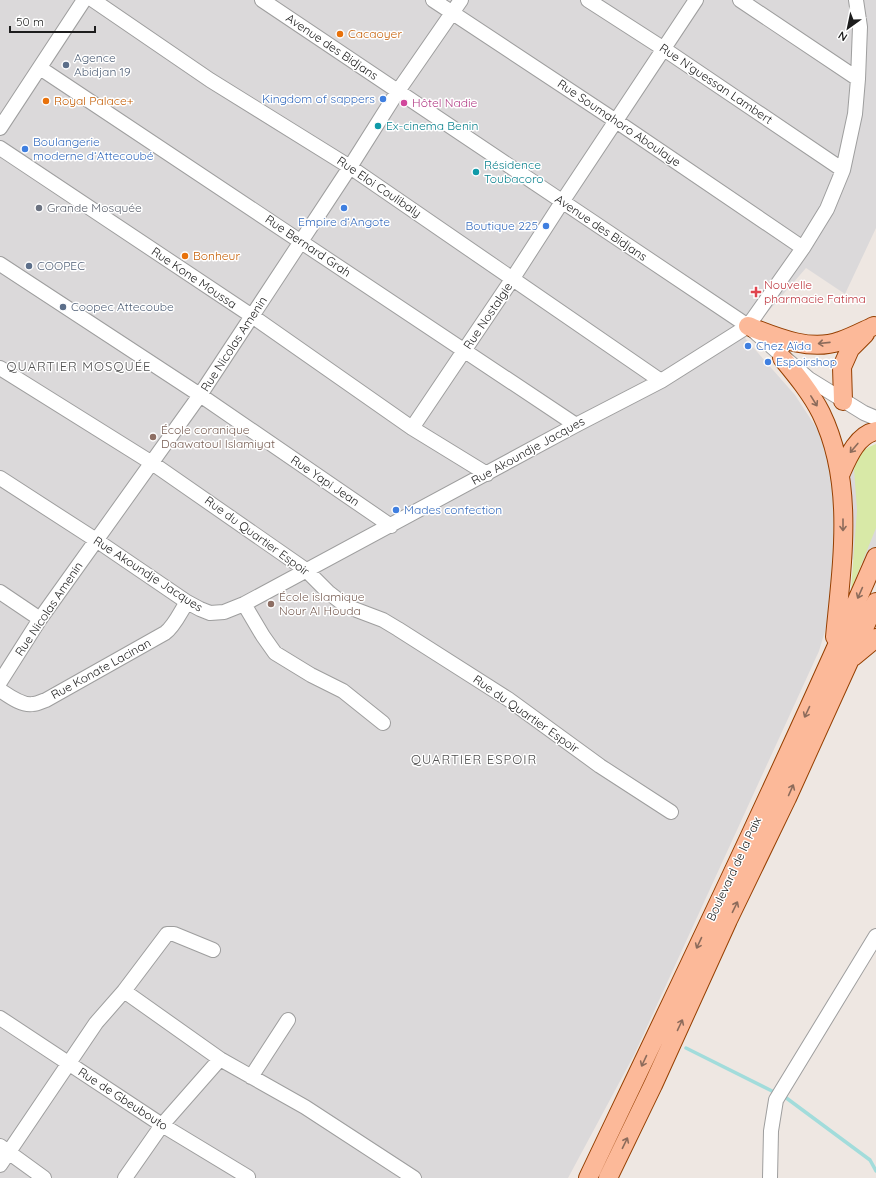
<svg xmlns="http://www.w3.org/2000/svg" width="876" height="1178" font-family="Quicksand,sans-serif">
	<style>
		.residential { fill: #dbd9da }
		.grass { fill: #d8e9a7 }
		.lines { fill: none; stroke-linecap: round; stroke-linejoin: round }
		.stream { stroke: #a2dcdb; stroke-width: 3.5 }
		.minor-casing { stroke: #9e9e9e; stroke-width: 16 }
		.major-casing { stroke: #953f00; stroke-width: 20 }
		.minor { stroke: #fff; stroke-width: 14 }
		.major { stroke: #fcb999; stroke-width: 18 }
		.oneway { stroke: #8c6b5b }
		.food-dot { fill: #e8710a; stroke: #fff; stroke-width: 1.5 }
		.service-dot { fill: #5c6f8a; stroke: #fff; stroke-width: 1.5 }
		.shop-dot { fill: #3f7fe0; stroke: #fff; stroke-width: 1.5 }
		.hotel-dot { fill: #d1479c; stroke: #fff; stroke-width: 1.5 }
		.culture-dot { fill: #0f9aa8; stroke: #fff; stroke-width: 1.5 }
		.worship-dot { fill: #6b7280; stroke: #fff; stroke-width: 1.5 }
		.health-dot { fill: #e0444e; stroke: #fff; stroke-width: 1.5 }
		.education-dot { fill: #8d6e63; stroke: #fff; stroke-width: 1.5 }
		.labels { text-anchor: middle; stroke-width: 3; stroke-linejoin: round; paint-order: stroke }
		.food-label { font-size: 12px; fill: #c56008; stroke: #fff; text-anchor: start }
		.street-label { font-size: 12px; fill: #1d1d1d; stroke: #fff }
		.service-label { font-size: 12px; fill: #4e5e75; stroke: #fff; text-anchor: start }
		.shop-label { font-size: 12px; fill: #366cbe; stroke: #fff; text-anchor: start }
		.hotel-label { font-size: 12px; fill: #b23c85; stroke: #fff; text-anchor: start }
		.culture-label { font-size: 12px; fill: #0d838f; stroke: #fff; text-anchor: start }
		.worship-label { font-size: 12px; fill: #5b616d; stroke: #fff; text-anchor: start }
		.health-label { font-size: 12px; fill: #be3a42; stroke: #fff; text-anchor: start }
		.education-label { font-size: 12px; fill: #785e54; stroke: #fff; text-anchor: start }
		.neighbourhood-label { font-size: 13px; letter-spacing: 1px; fill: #505050; stroke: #fff }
	</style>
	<rect width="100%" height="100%" fill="#eee7e2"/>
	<path class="residential" d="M0,0h876v228l-31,66 -39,-26 -61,70 50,57 28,43 53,15v113l-29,-8 -28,93 -185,404 -66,123h-568z"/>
	<path class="grass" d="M876,444v84l-25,62 6,-80 -3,-41 7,-17 8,-5z"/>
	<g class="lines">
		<path class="stream" d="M686,1048l88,44
			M785,1097l85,63 6,11"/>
		<defs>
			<path id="minor" d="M93,0l117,80 140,87 311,214
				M262,0l486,326 61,53 55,34 12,5
				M433,0l183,121 187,127
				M588,0l76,49 179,121
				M740,0l118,79
				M40,68l536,357
				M0,128l84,-128
				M0,148l252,168 160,112 75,46
				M0,264l200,131 191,131
				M0,368l152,95 154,107 22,22 18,14 37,14 15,9 110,70 92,67 71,46
				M412,428l101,-150 49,-76 134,-202
				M0,478l96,62 91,62 13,7 10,4 14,-1 20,-8 332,-179 85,-44 87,-55 55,-78 24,-39 16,-39 12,-56 3,-35 2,-52 -4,-27
				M0,592l40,27
				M244,604l19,32 12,17 36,22 32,16 40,32
				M0,682l40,-63 160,-224 150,-228 48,-76 63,-91
				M0,690c9,6 22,16 33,14 5,0 9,-3 13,-4l119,-67c9,-6 16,-22 22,-31
				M124,991l96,68 85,48 109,71
				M0,1018l162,107 86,52
				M251,1077l37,-57
				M0,1146l44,32
				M0,1165l96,-142 28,-32 43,-57h7l39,16
				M125,1178l37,-53 58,-66
				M770,1178l1,-47 5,-31 100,-164"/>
			<path id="major" d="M748,326c28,11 62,26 92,15 12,-4 23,-10 34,-15
				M782,358c14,17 29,35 39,55 34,70 21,150 14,224
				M843,401l-1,-34 8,-18 15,-15
				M841,473c7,-16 16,-38 35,-42
				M853,657l23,-19
				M588,1178c98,-206 197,-412 288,-621
				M608,1178l45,-93 75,-165 59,-122 89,-196"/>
		</defs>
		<use href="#minor" class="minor-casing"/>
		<use href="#major" class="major-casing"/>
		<use href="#minor" class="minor"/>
		<use href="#major" class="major"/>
	</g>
	<defs><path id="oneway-shaft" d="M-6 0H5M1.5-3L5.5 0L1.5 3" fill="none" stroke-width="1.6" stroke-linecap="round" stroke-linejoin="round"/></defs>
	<g class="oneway">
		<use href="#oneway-shaft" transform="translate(824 343) rotate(174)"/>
		<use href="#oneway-shaft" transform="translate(814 401) rotate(58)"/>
		<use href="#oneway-shaft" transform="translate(854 448) rotate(130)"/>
		<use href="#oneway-shaft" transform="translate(843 525) rotate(90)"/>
		<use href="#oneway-shaft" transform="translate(860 593) rotate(114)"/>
		<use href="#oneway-shaft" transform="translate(807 712) rotate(115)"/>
		<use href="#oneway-shaft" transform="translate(791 790) rotate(-66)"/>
		<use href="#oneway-shaft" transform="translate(735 907) rotate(-64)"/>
		<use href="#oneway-shaft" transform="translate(699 943) rotate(115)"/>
		<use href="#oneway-shaft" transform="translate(680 1025) rotate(-65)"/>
		<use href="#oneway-shaft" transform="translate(644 1061) rotate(115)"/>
		<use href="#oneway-shaft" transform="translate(625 1143) rotate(-64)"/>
	</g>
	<g class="food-dot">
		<circle cx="340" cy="34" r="4"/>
		<circle cx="46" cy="101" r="4"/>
		<circle cx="185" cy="256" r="4"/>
	</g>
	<g class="service-dot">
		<circle cx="66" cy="65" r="4"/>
		<circle cx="29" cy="266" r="4"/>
		<circle cx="63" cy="307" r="4"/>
	</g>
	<g class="shop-dot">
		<circle cx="383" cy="99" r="4"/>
		<circle cx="25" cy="149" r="4"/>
		<circle cx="344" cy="208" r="4"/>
		<circle cx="546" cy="226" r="4"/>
		<circle cx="748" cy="346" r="4"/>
		<circle cx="768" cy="362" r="4"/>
		<circle cx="396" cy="510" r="4"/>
	</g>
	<circle class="hotel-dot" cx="404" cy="103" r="4"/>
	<g class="culture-dot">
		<circle cx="378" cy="126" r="4"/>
		<circle cx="476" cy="172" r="4"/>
	</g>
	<circle class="worship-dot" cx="39" cy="208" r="4"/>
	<path class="health-dot" d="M754 286h4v4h4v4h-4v4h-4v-4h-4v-4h4z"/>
	<g class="education-dot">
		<circle cx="153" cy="437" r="4"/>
		<circle cx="271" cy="604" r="4"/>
	</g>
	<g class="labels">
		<g class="food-label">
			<text x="348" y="38">Cacaoyer</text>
			<text x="54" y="105">Royal Palace+</text>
			<text x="193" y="260">Bonheur</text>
		</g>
		<g class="street-label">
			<text transform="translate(332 47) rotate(34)" y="4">Avenue des Bidjans</text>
			<text transform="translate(716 84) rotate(34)" y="4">Rue N'guessan Lambert</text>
			<text transform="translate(619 123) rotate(34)" y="4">Rue Soumahoro Aboulaye</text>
			<text transform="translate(379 187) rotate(34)" y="4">Rue Eloi Coulibaly</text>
			<text transform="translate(601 228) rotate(34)" y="4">Avenue des Bidjans</text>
			<text transform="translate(308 246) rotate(34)" y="4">Rue Bernard Grah</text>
			<text transform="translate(194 278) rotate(34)" y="4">Rue Kone Moussa</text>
			<text transform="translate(488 316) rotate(-56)" y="4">Rue Nostalgie</text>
			<text transform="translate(234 344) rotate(-57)" y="4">Rue Nicolas Amenin</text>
			<text transform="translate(528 451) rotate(-29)" y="4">Rue Akoundje Jacques</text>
			<text transform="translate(325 481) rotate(34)" y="4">Rue Yapi Jean</text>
			<text transform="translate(257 536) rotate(36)" y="4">Rue du Quartier Espoir</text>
			<text transform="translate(148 574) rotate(33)" y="4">Rue Akoundje Jacques</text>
			<text transform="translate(49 609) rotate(-56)" y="4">Rue Nicolas Amenin</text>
			<text transform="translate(101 669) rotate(-29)" y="4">Rue Konate Lacinan</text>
			<text transform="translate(526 714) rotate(35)" y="4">Rue du Quartier Espoir</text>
			<text transform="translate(734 869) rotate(-65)" y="4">Boulevard de la Paix</text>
			<text transform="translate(123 1099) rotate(33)" y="4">Rue de Gbeubouto</text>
		</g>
		<g class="service-label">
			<text x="74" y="62">Agence<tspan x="74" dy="14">Abidjan 19</tspan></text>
			<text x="37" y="270">COOPEC</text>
			<text x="71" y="311">Coopec Attecoube</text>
		</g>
		<g class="shop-label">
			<text x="375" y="103" text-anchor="end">Kingdom of sappers</text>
			<text x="33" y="146">Boulangerie<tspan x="33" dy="14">moderne d‘Attecoubé</tspan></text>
			<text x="344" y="226" text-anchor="middle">Empire d‘Angote</text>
			<text x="538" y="230" text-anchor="end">Boutique 225</text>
			<text x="756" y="350">Chez Aïda</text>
			<text x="776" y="366">Espoirshop</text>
			<text x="404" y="514">Mades confection</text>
		</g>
		<g class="hotel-label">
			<text x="412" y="107">Hôtel Nadie</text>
		</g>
		<g class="culture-label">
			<text x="386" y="130">Ex-cinema Benin</text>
			<text x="484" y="169">Résidence<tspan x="484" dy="14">Toubacoro</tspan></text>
		</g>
		<g class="worship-label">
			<text x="47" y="212">Grande Mosquée</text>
		</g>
		<g class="health-label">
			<text x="764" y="289">Nouvelle<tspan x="764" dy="14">pharmacie Fatima</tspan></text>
		</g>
		<g class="education-label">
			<text x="161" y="434">École coranique<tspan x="161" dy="14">Daawatoul Islamiyat</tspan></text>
			<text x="279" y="601">École islamique<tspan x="279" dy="14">Nour Al Houda</tspan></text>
		</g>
		<g class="neighbourhood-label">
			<text x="79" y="371">QUARTIER MOSQUÉE</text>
			<text x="474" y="764">QUARTIER ESPOIR</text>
		</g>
	</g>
	<g transform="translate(848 28) rotate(213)" stroke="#ffffff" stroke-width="3" paint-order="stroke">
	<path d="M0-3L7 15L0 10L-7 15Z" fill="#1d1d1d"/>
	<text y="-6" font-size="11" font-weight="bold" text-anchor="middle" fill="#1d1d1d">N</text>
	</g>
	<path d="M10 26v6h85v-6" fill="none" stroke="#1d1d1d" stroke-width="2"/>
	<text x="16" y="26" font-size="12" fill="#1d1d1d" stroke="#ffffff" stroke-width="3" paint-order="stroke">50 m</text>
</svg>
